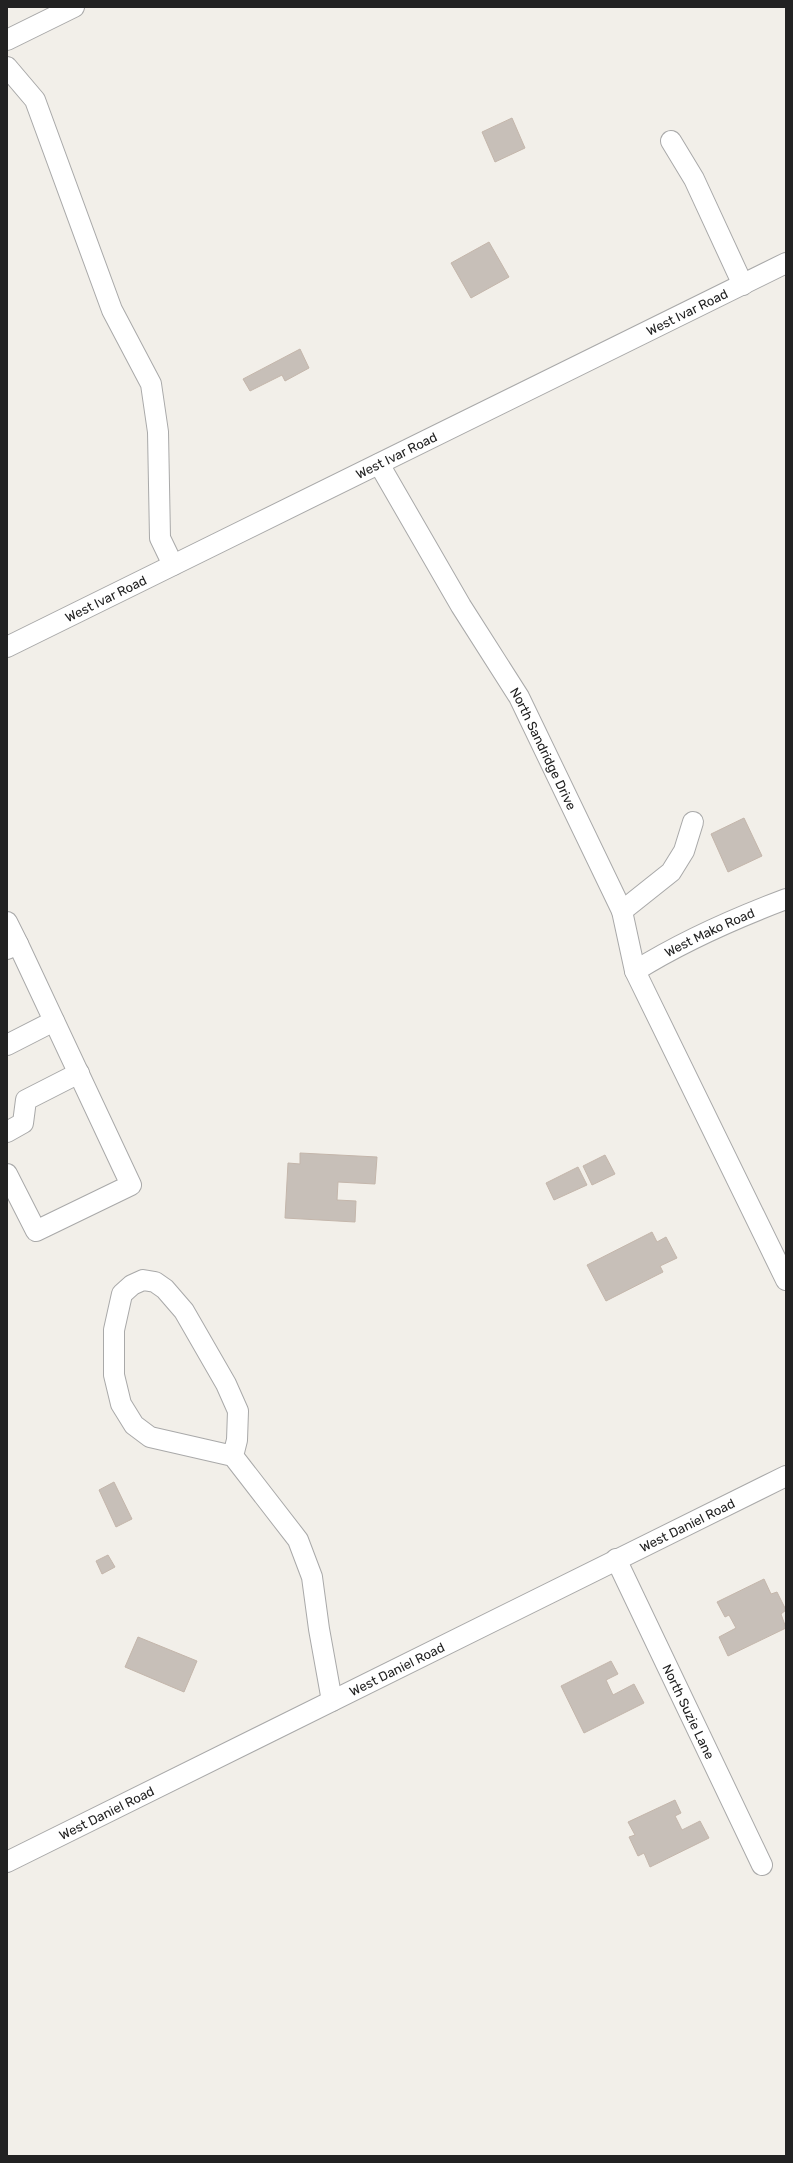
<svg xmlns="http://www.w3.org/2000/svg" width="793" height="2163" font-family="Rubik,sans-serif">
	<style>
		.building { fill: #c7bfb8; stroke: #c4b6ab }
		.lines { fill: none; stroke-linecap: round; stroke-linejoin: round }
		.minor-casing { stroke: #a9a9a9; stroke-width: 22 }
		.minor { stroke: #fff; stroke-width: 20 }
		.labels { text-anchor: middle; stroke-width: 3; stroke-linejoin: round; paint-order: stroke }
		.street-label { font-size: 13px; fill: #222; stroke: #fff }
	</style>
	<rect width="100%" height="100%" fill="#f2efe9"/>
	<path class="building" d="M512,118l13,30 -30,14 -13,-30z
		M489,242l20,35 -38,21 -20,-35z
		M300,349l9,19 -24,13 -3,-6 -32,16 -7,-12z
		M744,818l18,38 -34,16 -17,-38z
		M300,1153l77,4 -2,27 -37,-2 -1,18 19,1 -1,21 -70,-4 3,-55 12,1z
		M605,1155l10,19 -23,11 -9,-19z
		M578,1167l9,18 -33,15 -8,-17z
		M652,1232l5,10 9,-5 11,21 -17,8 3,6 -57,29 -19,-36z
		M114,1482l18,37 -16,8 -17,-37z
		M108,1555l7,12 -13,7 -6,-13z
		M764,1579l7,15 6,-2 9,18 -5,4 5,14 -58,28 -9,-19 17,-9 -7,-13 -4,2 -8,-15z
		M138,1637l59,24 -13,31 -59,-25z
		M611,1661l7,13 -12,6 7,15 21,-11 10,19 -60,30 -23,-47z
		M675,1800l6,13 -6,3 7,14 18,-9 9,17 -59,29 -6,-14 -6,3 -9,-19 6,-2 -7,-13z"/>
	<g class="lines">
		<defs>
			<g id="minor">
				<path d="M7,40l67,-33"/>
				<path d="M7,67l28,33 77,210 39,74 7,48 2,106 13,27"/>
				<path d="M671,141l23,38 49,106"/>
				<path id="s1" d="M379,464l82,142 58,91 103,214 13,60 151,309"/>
				<path id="s2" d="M7,647l779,-384"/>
				<path d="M622,911l49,-39 13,-21 9,-29"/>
				<path d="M7,922l11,22"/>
				<path d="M7,949l11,-5 113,241 -95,46 -29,-57"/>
				<path id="s3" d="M635,971c48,-30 98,-52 151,-72"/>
				<path d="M7,1045l47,-24"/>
				<path d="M7,1132l16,-9 3,-23 53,-27"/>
				<path d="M233,1456l4,-16 1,-29 -12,-27 -42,-73 -19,-22 -10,-7 -12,-2 -11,5 -10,9 -8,36v45l7,29 13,21 16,12 83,19 65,84 14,37 7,52 13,72"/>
				<path id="s4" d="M616,1559l146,306"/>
				<path id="s5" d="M7,1862l779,-386"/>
			</g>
		</defs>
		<use href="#minor" class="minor-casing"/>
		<use href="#minor" class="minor"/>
	</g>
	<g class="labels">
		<g class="street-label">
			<text dy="5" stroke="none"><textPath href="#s2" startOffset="758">West Ivar Road</textPath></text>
			<text dy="5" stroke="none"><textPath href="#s2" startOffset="434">West Ivar Road</textPath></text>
			<text dy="5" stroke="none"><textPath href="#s2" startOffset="110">West Ivar Road</textPath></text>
			<text dy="5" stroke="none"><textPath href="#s1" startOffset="329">North Sandridge Drive</textPath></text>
			<text dy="5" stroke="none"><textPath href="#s3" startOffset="84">West Mako Road</textPath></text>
			<text dy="5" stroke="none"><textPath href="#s5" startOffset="759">West Daniel Road</textPath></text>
			<text dy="5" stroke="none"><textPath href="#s5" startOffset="435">West Daniel Road</textPath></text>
			<text dy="5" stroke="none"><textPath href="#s4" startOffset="169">North Suzie Lane</textPath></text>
			<text dy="5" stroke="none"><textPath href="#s5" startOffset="111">West Daniel Road</textPath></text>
		</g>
	</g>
	<rect width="793" height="2163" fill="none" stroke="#222222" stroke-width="16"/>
</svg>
